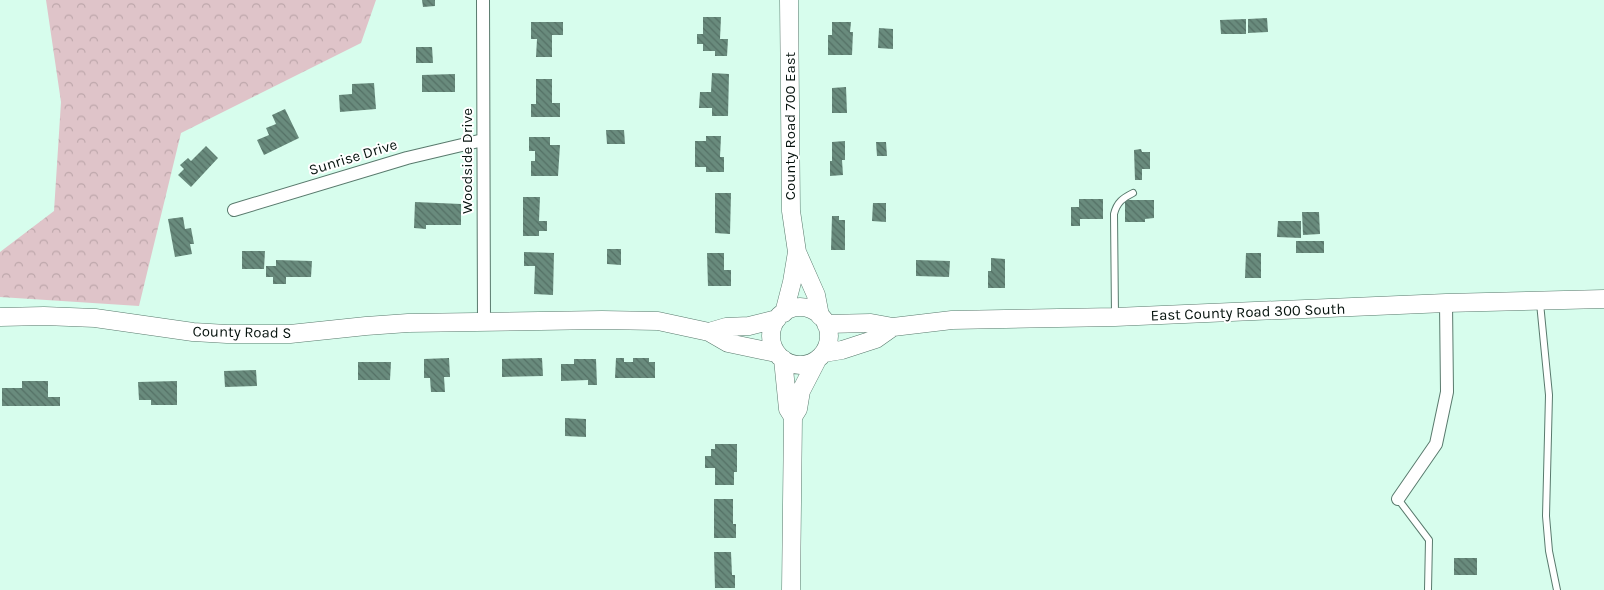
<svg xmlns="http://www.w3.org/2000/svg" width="1604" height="590" font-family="Karla,sans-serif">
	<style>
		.forest { fill: url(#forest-crowns) }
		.building { fill: url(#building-back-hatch) }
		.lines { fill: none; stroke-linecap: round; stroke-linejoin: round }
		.lane-casing { stroke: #597a6d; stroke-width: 8 }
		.street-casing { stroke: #597a6d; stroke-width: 14 }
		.secondary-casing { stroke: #597a6d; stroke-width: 19 }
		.lane { stroke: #fff; stroke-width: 6 }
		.street { stroke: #fff; stroke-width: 12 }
		.secondary { stroke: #fff; stroke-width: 18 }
		.labels { text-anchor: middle; stroke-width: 4; stroke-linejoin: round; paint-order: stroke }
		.street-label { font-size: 15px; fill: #05120d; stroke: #fff }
	</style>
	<defs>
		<pattern id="forest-crowns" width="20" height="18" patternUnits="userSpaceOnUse" patternTransform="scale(1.25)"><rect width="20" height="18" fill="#dfc4c9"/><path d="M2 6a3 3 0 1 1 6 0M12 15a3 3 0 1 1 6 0" fill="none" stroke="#bea7ab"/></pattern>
		<pattern id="building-back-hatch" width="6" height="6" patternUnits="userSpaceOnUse" patternTransform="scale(1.25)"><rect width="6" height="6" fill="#698b7d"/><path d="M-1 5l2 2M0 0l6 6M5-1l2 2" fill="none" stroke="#547065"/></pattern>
	</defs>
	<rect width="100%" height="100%" fill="#d7fded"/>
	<path class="forest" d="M46,0h330l-15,43 -180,90 -42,173 -139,-9v-45l54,-41 7,-109z"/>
	<path class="building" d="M422,0h13v6l-12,1z
		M703,17h18l-1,22h8l-1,17h-12v-5h-12v-7h-6v-10h6z
		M1267,18l1,14 -20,1v-14z
		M1246,19v15h-25l-1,-14z
		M531,22h32v13h-11v22h-16l1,-18h-6z
		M832,22h19l-1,10h3l-1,23h-24v-20h4z
		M879,28l14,1v20l-15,-1z
		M416,47h16l1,16h-17z
		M712,73l17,1 -1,42h-16v-8h-13l1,-16h11z
		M455,74v18h-33v-17z
		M536,79h16v24h8v14h-29v-13h5z
		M374,83l2,26 -36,3 -1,-17 13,-1v-10z
		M846,87l1,26h-15v-25z
		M285,109l14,29 -35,17 -7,-15 12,-5 -3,-7 10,-4 -4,-9z
		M606,130h18l1,14h-18z
		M706,136h15l-1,21h4v15h-18v-5h-11v-26h11z
		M529,137h21v8h10l-2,31h-27v-15h4v-10h-6z
		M845,141v19h-3l1,15 -13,1v-15h2v-19z
		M876,142h10l1,14h-10z
		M206,146l12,12 -27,29 -13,-12 6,-6 -4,-4 8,-7 3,3z
		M1141,149l1,3h8v17h-8v11h-7l-1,-30z
		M715,193h16l-1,41 -15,-1z
		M523,197h17l-1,24h8v10h-8v5h-16z
		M1079,199h24v20h-23v7h-9v-19h8z
		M1125,200h29v18l-9,1v3h-20z
		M415,202l46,2v21h-35v4l-12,-1z
		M873,203h13v19l-14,-1z
		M1302,212h17l1,22 -17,1z
		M832,216h7v4h6v30h-14z
		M183,217l2,12 6,-1 3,16h-4l2,10 -17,3 -7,-38z
		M1278,221h23v17l-24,-1z
		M1296,241h28v12h-28z
		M607,249h14v16l-14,-1z
		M242,251h23l-1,18h-22z
		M524,252l30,1 -1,42 -19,-1 1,-28h-11z
		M707,253h17v17h7v16h-23z
		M1246,253h15v25h-16z
		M991,258l14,1v29h-17v-17h3z
		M276,260l36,1 -1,16h-25v7h-13v-7h-7v-11h10z
		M916,260l34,1 -1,16 -33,-1z
		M449,358l1,19h-6l1,15h-14l-1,-14h-6v-19z
		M542,358l1,18 -41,1v-18z
		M616,358h8v4h9v-4h16v4h6v16h-40z
		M574,359h22l1,26h-9v-5l-27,1v-17h13z
		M358,362h33l-1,18h-32z
		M256,370l1,16 -32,1 -1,-16z
		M22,381h26v16h12v9h-58v-18h20z
		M177,381v24h-26v-5h-12l-1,-18z
		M565,418l21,1v18l-21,-1z
		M715,444h22v28h-3v13h-19v-17h-10v-12h6v-7h4z
		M714,499h19v25h3v14h-22z
		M714,552h17l1,23h3v13h-20z
		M1454,558h23v17h-23z"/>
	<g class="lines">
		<defs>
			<path id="lane" d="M1540,303l9,92 -3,121 3,35 8,39
				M1115,316l-1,-102c3,-12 9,-16 19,-21
				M1398,499l31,41 -1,50"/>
			<path id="street" d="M483,0l1,322
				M234,210l173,-52 76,-18
				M1398,499l38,-55 11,-52 -1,-89"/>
			<path id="secondary" d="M797,252l19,43 4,21
				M771 336a29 29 0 1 1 58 0a29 29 0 1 1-58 0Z
				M784,313l8,-31 5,-30 -6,-41 -2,-211
				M0,317l44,-1 51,2 98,14 34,2h63l76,-8 42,-3 194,-3 56,1 51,11 19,11 48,10
				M826,324l45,-1 22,4 59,-7 163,-3 331,-14 158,-4
				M709,332l17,-5 23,-1 28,-7
				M824,353l18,-3 34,-11 17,-12
				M783,359l5,50 5,8
				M791,590l2,-173 5,-8 3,-18 16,-31"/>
		</defs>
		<use href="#lane" class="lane-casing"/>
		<use href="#street" class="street-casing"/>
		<use href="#secondary" class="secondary-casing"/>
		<use href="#lane" class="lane"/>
		<use href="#street" class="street"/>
		<use href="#secondary" class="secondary"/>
	</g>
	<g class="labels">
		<g class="street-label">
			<text transform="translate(790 126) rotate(-90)" y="5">County Road 700 East</text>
			<text transform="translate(353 157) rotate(-17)" y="5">Sunrise Drive</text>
			<text transform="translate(467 161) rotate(-90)" y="5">Woodside Drive</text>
			<text transform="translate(1248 312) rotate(-2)" y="5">East County Road 300 South</text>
			<text transform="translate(242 332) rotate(1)" y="5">County Road S</text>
		</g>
	</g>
</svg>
